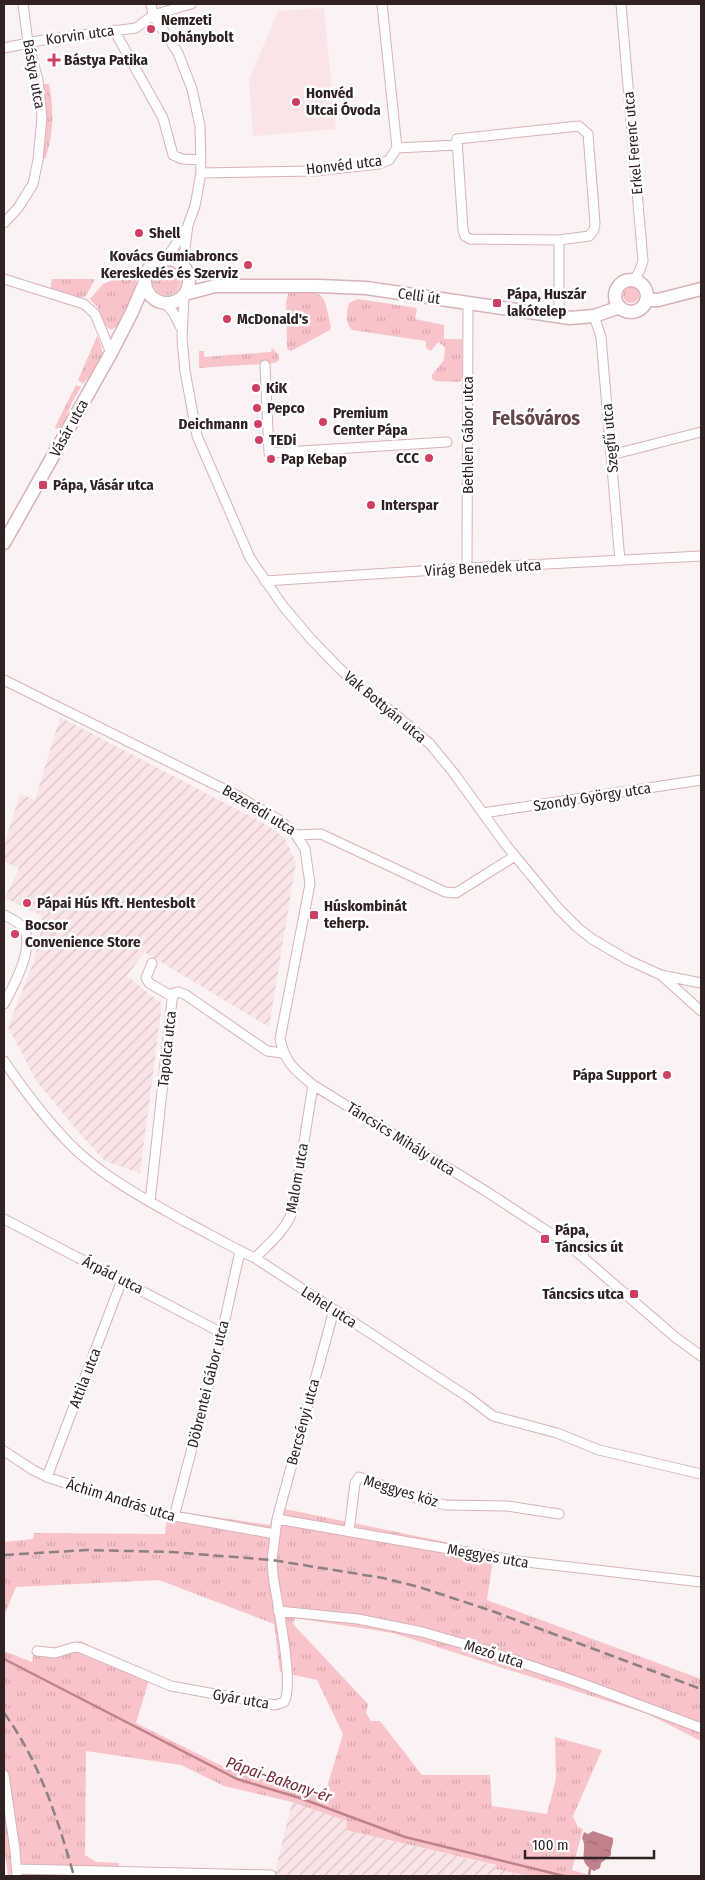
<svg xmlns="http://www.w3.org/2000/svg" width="705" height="1880" font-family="'Fira Sans Condensed',sans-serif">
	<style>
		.built { fill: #f9e5e7 }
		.industrial { fill: url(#industrial-furrows) }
		.grass { fill: url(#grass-tufts) }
		.water { fill: url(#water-ripples) }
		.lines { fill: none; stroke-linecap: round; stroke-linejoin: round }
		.stream { stroke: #c1818a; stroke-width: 2.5 }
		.street-casing { stroke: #d8b2b7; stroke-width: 11 }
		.secondary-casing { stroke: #d8b2b7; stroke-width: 15 }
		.street { stroke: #fff; stroke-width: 9 }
		.secondary { stroke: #fff; stroke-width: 12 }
		.rail { stroke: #8c8081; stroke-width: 2.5; stroke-dasharray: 10 5; stroke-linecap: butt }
		.poi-dot { fill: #cf3f62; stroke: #fff; stroke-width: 2 }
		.labels { text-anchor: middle; stroke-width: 5; stroke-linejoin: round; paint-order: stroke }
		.poi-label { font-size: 15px; font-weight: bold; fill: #302223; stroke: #fff; text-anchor: start }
		.street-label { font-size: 15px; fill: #302223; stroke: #fff }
		.water-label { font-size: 16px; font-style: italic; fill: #752738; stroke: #fff }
		.district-label { font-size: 20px; font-weight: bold; fill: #644549; stroke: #fff }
	</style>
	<defs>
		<pattern id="industrial-furrows" width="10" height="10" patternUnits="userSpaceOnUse" patternTransform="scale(1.25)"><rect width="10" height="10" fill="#f9e5e7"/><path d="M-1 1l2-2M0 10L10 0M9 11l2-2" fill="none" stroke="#d6c4c6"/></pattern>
		<pattern id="grass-tufts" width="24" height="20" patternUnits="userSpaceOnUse" patternTransform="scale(1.25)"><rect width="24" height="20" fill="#f8c3c9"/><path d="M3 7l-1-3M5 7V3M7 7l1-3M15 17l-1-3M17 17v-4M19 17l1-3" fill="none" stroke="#d5a7ac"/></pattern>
		<pattern id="water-ripples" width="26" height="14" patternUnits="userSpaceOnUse" patternTransform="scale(1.25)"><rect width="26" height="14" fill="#c1818a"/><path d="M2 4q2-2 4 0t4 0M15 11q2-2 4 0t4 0" fill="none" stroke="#9d6970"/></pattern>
	</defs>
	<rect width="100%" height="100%" fill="#fbf2f3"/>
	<path class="built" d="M324,8l12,121 -83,7 -4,-56 29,-69z"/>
	<path class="industrial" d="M60,717l203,106 21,14 12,25 -27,165 -125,-75 -17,24 35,28 -22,169 -35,-12 -23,-25 -45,-54 -29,-55 26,-66 7,-31v-15l-36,-17 14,-30 -15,-6v-17l16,-51 15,6z
		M292,1802l56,19 -2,9 151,36v3l26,7h-249z"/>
	<path class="grass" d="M43,84h6c5,26 5,50 -4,75l-3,-1 3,-45z
		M153 281a14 14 0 1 1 28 0a14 14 0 1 1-28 0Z
		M124,269l14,6 -5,20 -12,26 -2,4 -8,5c-12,-8 -8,-16 -15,-25 -2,-2 -4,-3 -6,-6l13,-15 12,-5z
		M52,279h43l-9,17 -6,2 -30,-8z
		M623 295a8 8 0 1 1 16 0a8 8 0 1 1-16 0Z
		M289,291c38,2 34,0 42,36l-1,3 -39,21 -4,-2 -1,-47z
		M358,299l59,9 -2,11 29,6v14h18l1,40 -4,3 -24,-1 -3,-2v-4l12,-15 1,-13 -7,-5 -7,9 -5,-3v-7l-74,-11c-7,-8 -6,-18 -3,-27z
		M97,336c12,21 1,31 -14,48l-5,-4z
		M272,348l7,7v5l-4,3 -76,5v-17h5v6l67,-5z
		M76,385l5,2 -11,19 -7,20 -3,4 -4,-1 -1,-2z
		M275,1507l219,45 -7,48 214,79v62l-53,-27 -255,-81 -98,-15 -2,6 75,80 -2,9 5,8h9l42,54h68l2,31 55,8 9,-35 -1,-42 47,13 -29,66 5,11 5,2 -11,41 20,6h-64l-32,-7v-4l-150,-35 1,-9 -55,-19 -68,-16 -43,-21 -95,-14 -1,104 11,7 23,1v13h-111l-4,-31v-194l28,11 3,-15 27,1 18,-7 71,32 -15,50 94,47 94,27 19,-63 -26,-54 -37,-8 -6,-48 -115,-44 -143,7 -12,29v-74l29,-3 1,-6 131,1 3,-24 102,15z"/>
	<path class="water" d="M593,1831l20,7c1,6 -3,11 -2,17l-10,8 -1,5 -6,3c-19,-11 -5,-19 -12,-33l2,-6 4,2z"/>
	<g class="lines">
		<path class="stream" d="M4,1659l233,120 63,19 105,39 159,39
			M589,1876l1,-7"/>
		<defs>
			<path id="street" d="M151,4l2,11 25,38 14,36 8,37 1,47 -6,33 -7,19 -3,23 -1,18
				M621,4l22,257 -3,9 -6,10
				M114,30l49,88 10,37 9,4 19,1
				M4,48l39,-8 93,-12 17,-13 38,-11
				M579,126l9,8 7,89 -1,7 -5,6 -30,4 -89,-1 -5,-3 -2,-6 -6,-91z
				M397,148l60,-3
				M201,173l114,-2 64,-7 10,-4 8,-12 -15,-144
				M4,223l14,-15 15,-24 5,-24 4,-43 -4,-37 -10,-37 -5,-39
				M559,240v77
				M161,259l9,-6 16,-24
				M4,279l80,25 11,10 16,39
				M184,296l-2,43 3,32 12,65 53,122 33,48 27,32 29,30 24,22 33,25 34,29 23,28 53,73 52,63 20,20 14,11 36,21 33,15 40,36
				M164,302l9,10 8,16
				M594,316l7,21 19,224
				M265,365l4,88 178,-11
				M611,455l90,-23
				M467,568l1,-266
				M265,581l202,-13 234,-12
				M4,680l230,114 47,27 15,14 9,14 5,35 -30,155c5,24 15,31 33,46l171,105 86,56 105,91 26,19
				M483,813l218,-33
				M296,835l25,-1 124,58 11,1 59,-37
				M4,915c6,3 14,6 19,13 13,18 -10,59 -19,76
				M152,963l-6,15 3,5 24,14
				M661,975l40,8
				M4,1061c22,32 44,62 72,89 31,29 71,50 108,71 24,12 47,26 71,37l213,139 25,19 64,17 42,17 102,24
				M150,1202l22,-202 2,-7 5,-1 7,3 81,56 15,2
				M4,1219l218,114
				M255,1258c15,-15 31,-28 38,-48l20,-125
				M4,1451l29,19 14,7 105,35 123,22
				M47,1477l75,-197
				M174,1517l48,-184 18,-82
				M277,1519l241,42 183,21
				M349,1531l6,-48 4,-6 64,23 23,5 61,1 52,8
				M278,1611l80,8 64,13 60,17 96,33 123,46
				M37,1651l18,2 20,-6 6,1 90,38 104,19 9,-3c11,-17 -8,-104 -11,-127l-1,-15 5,-41 57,-209
				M4,1775l11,75 2,26
				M17,1869l254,6"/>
			<path id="secondary" d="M145 281a22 22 0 1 1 44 0a22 22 0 1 1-44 0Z
				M615 296a16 16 0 1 1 32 0a16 16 0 1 1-32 0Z
				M185,294l30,-8h104l47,2 204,30 24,-2 26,-9
				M646,300h12l43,-11
				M4,543l107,-190 21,-41 13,-30"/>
		</defs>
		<use href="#street" class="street-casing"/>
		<use href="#secondary" class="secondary-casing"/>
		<use href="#street" class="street"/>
		<use href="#secondary" class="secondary"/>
		<path class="rail" d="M4,1555l83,-5 84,2 101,8 111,18 36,9 73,24 209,78
			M4,1713c35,47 54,107 70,163"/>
	</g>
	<g class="poi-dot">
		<circle cx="151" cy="29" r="5"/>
		<path d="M51.5 52.5h5v5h5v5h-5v5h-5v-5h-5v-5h5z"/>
		<circle cx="296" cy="102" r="5"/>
		<circle cx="139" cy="233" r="5"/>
		<circle cx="248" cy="265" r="5"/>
		<rect x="492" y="298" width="10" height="10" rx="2.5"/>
		<circle cx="227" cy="319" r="5"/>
		<circle cx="256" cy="388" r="5"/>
		<circle cx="257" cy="408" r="5"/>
		<circle cx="323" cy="422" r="5"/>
		<circle cx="258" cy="424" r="5"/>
		<circle cx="259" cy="440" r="5"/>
		<circle cx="429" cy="458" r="5"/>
		<circle cx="271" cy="459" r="5"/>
		<rect x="38" y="480" width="10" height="10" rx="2.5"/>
		<circle cx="371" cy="505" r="5"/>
		<circle cx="27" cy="903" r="5"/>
		<rect x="309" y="910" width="10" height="10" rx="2.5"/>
		<circle cx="15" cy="934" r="5"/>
		<circle cx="667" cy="1075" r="5"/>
		<rect x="540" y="1234" width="10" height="10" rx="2.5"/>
		<rect x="629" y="1289" width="10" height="10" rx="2.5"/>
	</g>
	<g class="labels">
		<g class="poi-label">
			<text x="161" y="25">Nemzeti<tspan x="161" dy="17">Dohánybolt</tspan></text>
			<text x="64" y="65">Bástya Patika</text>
			<text x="306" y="98">Honvéd<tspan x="306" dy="17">Utcai Óvoda</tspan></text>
			<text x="149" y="238">Shell</text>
			<text x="238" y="261" text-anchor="end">Kovács Gumiabroncs<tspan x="238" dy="17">Kereskedés és Szerviz</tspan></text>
			<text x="507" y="299">Pápa, Huszár<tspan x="507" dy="17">lakótelep</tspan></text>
			<text x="237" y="324">McDonald's</text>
			<text x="266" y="393">KiK</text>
			<text x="267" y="413">Pepco</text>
			<text x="333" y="418">Premium<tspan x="333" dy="17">Center Pápa</tspan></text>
			<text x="248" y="429" text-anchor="end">Deichmann</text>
			<text x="269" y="445">TEDi</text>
			<text x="419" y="463" text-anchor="end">CCC</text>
			<text x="281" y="464">Pap Kebap</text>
			<text x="53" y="490">Pápa, Vásár utca</text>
			<text x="381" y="510">Interspar</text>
			<text x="37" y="908">Pápai Hús Kft. Hentesbolt</text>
			<text x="324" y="911">Húskombinát<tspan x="324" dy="17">teherp.</tspan></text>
			<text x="25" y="930">Bocsor<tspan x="25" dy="17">Convenience Store</tspan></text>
			<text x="657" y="1080" text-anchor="end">Pápa Support</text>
			<text x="555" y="1235">Pápa,<tspan x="555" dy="17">Táncsics út</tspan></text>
			<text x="624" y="1299" text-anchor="end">Táncsics utca</text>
		</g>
		<g class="street-label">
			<text transform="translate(80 35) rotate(-8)" y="5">Korvin utca</text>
			<text transform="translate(34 74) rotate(80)" y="5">Bástya utca</text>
			<text transform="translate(633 143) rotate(-95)" y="5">Erkel Ferenc utca</text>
			<text transform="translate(344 165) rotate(-7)" y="5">Honvéd utca</text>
			<text transform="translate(419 296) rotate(8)" y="5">Celli út</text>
			<text transform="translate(69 428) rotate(-61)" y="5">Vásár utca</text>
			<text transform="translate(468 435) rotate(-90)" y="5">Bethlen Gábor utca</text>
			<text transform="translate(610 438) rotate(-95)" y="5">Szegfű utca</text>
			<text transform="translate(483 568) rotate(-3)" y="5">Virág Benedek utca</text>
			<text transform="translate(385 707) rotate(40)" y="5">Vak Bottyán utca</text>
			<text transform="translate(592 797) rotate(-9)" y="5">Szondy György utca</text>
			<text transform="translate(259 810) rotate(31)" y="5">Bezerédi utca</text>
			<text transform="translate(167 1049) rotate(-84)" y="5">Tapolca utca</text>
			<text transform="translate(401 1139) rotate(32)" y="5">Táncsics Mihály utca</text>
			<text transform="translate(297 1178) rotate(-80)" y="5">Malom utca</text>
			<text transform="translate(113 1275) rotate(27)" y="5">Árpád utca</text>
			<text transform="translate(329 1307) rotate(33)" y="5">Lehel utca</text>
			<text transform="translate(85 1378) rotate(-69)" y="5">Attila utca</text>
			<text transform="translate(208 1384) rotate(-76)" y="5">Döbrentei Gábor utca</text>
			<text transform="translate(303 1422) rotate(-75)" y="5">Bercsényi utca</text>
			<text transform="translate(401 1491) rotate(17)" y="5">Meggyes köz</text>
			<text transform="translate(121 1500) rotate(17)" y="5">Áchim András utca</text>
			<text transform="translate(488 1556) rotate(10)" y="5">Meggyes utca</text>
			<text transform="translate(494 1654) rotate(18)" y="5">Mező utca</text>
			<text transform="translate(241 1699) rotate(10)" y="5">Gyár utca</text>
		</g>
		<g class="water-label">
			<text transform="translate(279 1779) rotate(19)" y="6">Pápai-Bakony-ér</text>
		</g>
		<g class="district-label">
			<text x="536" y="425">Felsőváros</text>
		</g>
	</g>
	<rect width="705" height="1880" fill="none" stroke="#302223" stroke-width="10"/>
	<path d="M525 1850v8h129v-8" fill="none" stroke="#302223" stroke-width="2.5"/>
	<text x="532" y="1850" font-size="15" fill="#302223" stroke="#ffffff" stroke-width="4" paint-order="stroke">100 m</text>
</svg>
